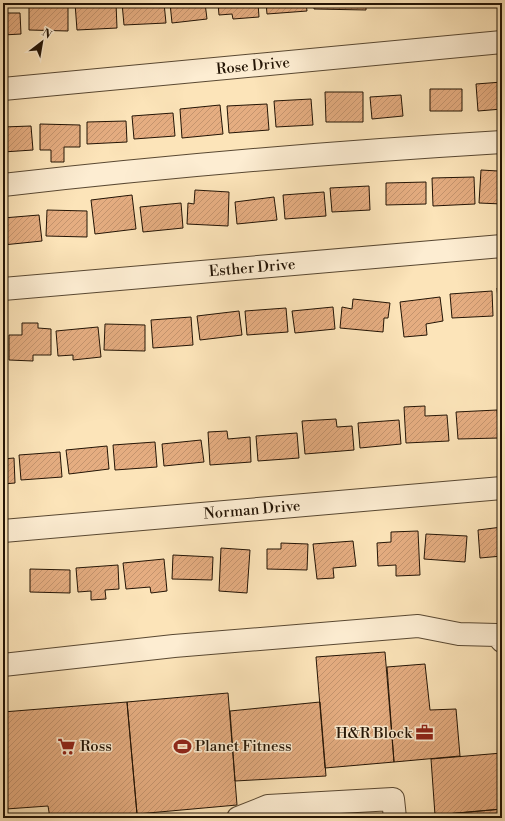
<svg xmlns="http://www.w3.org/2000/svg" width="505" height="821" font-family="'Libre Bodoni',serif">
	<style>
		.building { fill: url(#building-hatch); stroke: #231405 }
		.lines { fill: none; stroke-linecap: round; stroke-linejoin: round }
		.minor-casing { stroke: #594832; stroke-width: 24 }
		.minor { stroke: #fdedd2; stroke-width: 22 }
		.labels { text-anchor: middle; stroke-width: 3; stroke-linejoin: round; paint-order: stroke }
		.street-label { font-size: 15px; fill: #231405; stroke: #fdedd2 }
		.poi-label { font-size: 15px; fill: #231405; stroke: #fdedd2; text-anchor: start }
	</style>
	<defs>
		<pattern id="building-hatch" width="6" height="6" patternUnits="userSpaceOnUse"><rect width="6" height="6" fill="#e5ad81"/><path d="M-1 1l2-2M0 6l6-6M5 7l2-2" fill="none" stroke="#c4946e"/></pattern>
	</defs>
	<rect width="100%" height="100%" fill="#fce4b9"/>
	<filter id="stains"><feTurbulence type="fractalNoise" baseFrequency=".005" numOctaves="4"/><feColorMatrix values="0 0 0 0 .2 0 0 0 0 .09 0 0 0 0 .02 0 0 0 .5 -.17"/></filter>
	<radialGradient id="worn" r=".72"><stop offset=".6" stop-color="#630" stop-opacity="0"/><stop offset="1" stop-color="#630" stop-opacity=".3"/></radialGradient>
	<path class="building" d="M29,3l39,1v27l-39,-1z
		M75,3h41l1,25 -40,2z
		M122,3h42l2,20 -42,2z
		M170,3h35l2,16 -35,4z
		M218,3h40l1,14 -26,2 -1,-5 -13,1z
		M266,3h40l1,8 -40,3z
		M314,3h52v7l-52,-1z
		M3,13h17l1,21 -18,1z
		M502,82v27l-24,2 -2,-27z
		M430,89h32v22h-32z
		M325,92h38v30h-37z
		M401,95l2,21 -31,3 -2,-22z
		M311,99l2,26 -37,2 -2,-26z
		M267,104l2,26 -40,3 -2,-27z
		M220,105l3,29 -41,4 -2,-29z
		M173,113l2,23 -41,3 -2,-23z
		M126,121l1,21 -40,2v-22z
		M40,124l40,1v22h-16v15h-13v-12h-11z
		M31,126l2,24 -30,2v-25z
		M481,170l17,1v3h4v30l-23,-1z
		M474,177l1,27 -42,2 -1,-28z
		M426,182v22l-40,1v-22z
		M369,186l1,24 -38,2 -2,-24z
		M195,190l34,2 -1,34 -41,-2 1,-21 6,1z
		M324,192l2,24 -41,3 -2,-24z
		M132,195l4,34 -41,5 -4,-34z
		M274,197l3,23 -40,4 -2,-22z
		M181,203l2,25 -40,4 -3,-25z
		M47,210l40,1v26l-41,-1z
		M39,215l3,26 -39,4v-27z
		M497,288h5v24h-3z
		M492,291l1,25 -41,2 -2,-24z
		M440,297l3,24 -17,3 1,11 -23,2 -4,-35z
		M353,299l37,4 -2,15h-4l-1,14 -43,-4 2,-21 10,2z
		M333,307l2,22 -40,4 -3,-22z
		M286,308l2,24 -41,3 -2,-24z
		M239,311l3,24 -42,5 -3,-24z
		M191,317l2,28 -40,3 -2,-28z
		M22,323h16v5l13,1v26h-18v6l-24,-1v-25h13z
		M105,324l40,1v26l-41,-1z
		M98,327l3,30 -28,3v-5l-15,1 -2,-25z
		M425,406v10l22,-1 2,26 -43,2 -2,-36z
		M497,410l2,28 -41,1 -2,-27z
		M336,419l1,8 15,-1 2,24 -49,4 -3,-33z
		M399,420l2,24 -41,4 -2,-25z
		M227,431l1,8 22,-2 1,25 -41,3 -2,-33z
		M297,433l2,25 -41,3 -2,-25z
		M201,440l3,22 -40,4 -2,-22z
		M155,442l2,25 -42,3 -2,-25z
		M107,446l2,23 -40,5 -3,-24z
		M60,452l2,25 -41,3 -2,-25z
		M14,458l1,25 -12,1v-25z
		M502,527v29l-22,2 -2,-28z
		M418,531l2,44 -24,1v-11l-18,1 -1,-23 14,-1v-10z
		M426,534l41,2 -2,26 -41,-3z
		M353,541l3,25 -23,2 1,10 -17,1 -4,-35z
		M281,543l27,1 -1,26 -40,-1v-20h14z
		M221,548l29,2 -3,43 -28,-2z
		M173,555l40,2 -1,23 -40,-1z
		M164,559l3,32 -16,2 -1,-6 -24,2 -3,-26z
		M118,565l1,24 -14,1 1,9 -15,1v-9l-13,1 -2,-24z
		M30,569l40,1v23l-40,-1z
		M385,652l9,110 -69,6 -9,-111z
		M425,664l5,46 26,-1 4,47 -66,6 -7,-95z
		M228,693l9,112 -100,9 -10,-112z
		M127,702l10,112 -45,4h-42l-2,-12 -42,3 -3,-30v-67z
		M320,702l6,74 -91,5 -5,-70z
		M502,753v56l-67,6 -4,-56z
		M502,809v9h-67v-3z"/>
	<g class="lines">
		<defs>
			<g id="minor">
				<path id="s1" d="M3,89l499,-47"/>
				<path d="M3,185c166,-19 332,-33 499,-43"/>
				<path id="s2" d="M3,289l499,-43"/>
				<path id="s3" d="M3,531l499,-43"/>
				<path d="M3,665l171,-19 244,-20 41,8 38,1 5,6"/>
				<path d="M238,818l30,-12 125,-7 2,19"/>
			</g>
		</defs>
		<use href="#minor" class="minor-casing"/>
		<use href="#minor" class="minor"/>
	</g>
	<defs>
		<symbol id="office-bare" viewBox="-9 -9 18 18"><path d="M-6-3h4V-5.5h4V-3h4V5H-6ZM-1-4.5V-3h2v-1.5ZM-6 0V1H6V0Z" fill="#8f2418" stroke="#fdedd2" stroke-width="2.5" paint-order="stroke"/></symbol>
		<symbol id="supermarket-bare" viewBox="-9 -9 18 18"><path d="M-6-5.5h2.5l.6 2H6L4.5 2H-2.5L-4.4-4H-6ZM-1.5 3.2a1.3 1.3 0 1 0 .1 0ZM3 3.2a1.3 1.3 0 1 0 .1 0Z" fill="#8f2418" stroke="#fdedd2" stroke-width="2.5" paint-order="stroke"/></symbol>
		<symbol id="stadium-bare" viewBox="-9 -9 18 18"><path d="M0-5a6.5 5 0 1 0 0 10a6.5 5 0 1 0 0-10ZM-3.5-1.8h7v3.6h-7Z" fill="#8f2418" stroke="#fdedd2" stroke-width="2.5" paint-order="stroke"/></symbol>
	</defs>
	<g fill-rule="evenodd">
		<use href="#office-bare" x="412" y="720" width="25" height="25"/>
		<use href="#supermarket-bare" x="54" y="734" width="25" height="25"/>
		<use href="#stadium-bare" x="170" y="734" width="25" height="25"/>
	</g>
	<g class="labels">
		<g class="street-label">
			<text dy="5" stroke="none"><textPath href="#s1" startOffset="251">Rose Drive</textPath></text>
			<text dy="5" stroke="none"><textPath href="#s2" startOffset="250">Esther Drive</textPath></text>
			<text dy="5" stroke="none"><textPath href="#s3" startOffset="250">Norman Drive</textPath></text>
		</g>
		<g class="poi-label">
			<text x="412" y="738" text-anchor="end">H&amp;R Block</text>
			<text x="80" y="751">Ross</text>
			<text x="195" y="751">Planet Fitness</text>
		</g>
	</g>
	<rect width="505" height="821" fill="none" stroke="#fce4b9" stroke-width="16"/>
	<rect x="4" y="4" width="497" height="813" fill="none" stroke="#231405" stroke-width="2"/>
	<rect x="8" y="8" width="489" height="805" fill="none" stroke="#231405"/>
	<g transform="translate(42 42) rotate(31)" stroke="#fdedd2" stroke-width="3" paint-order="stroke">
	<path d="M0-3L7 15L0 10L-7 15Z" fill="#231405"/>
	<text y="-6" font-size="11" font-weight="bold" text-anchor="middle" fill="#231405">N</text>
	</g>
	<rect width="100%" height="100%" filter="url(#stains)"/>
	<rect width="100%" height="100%" fill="url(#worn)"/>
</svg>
